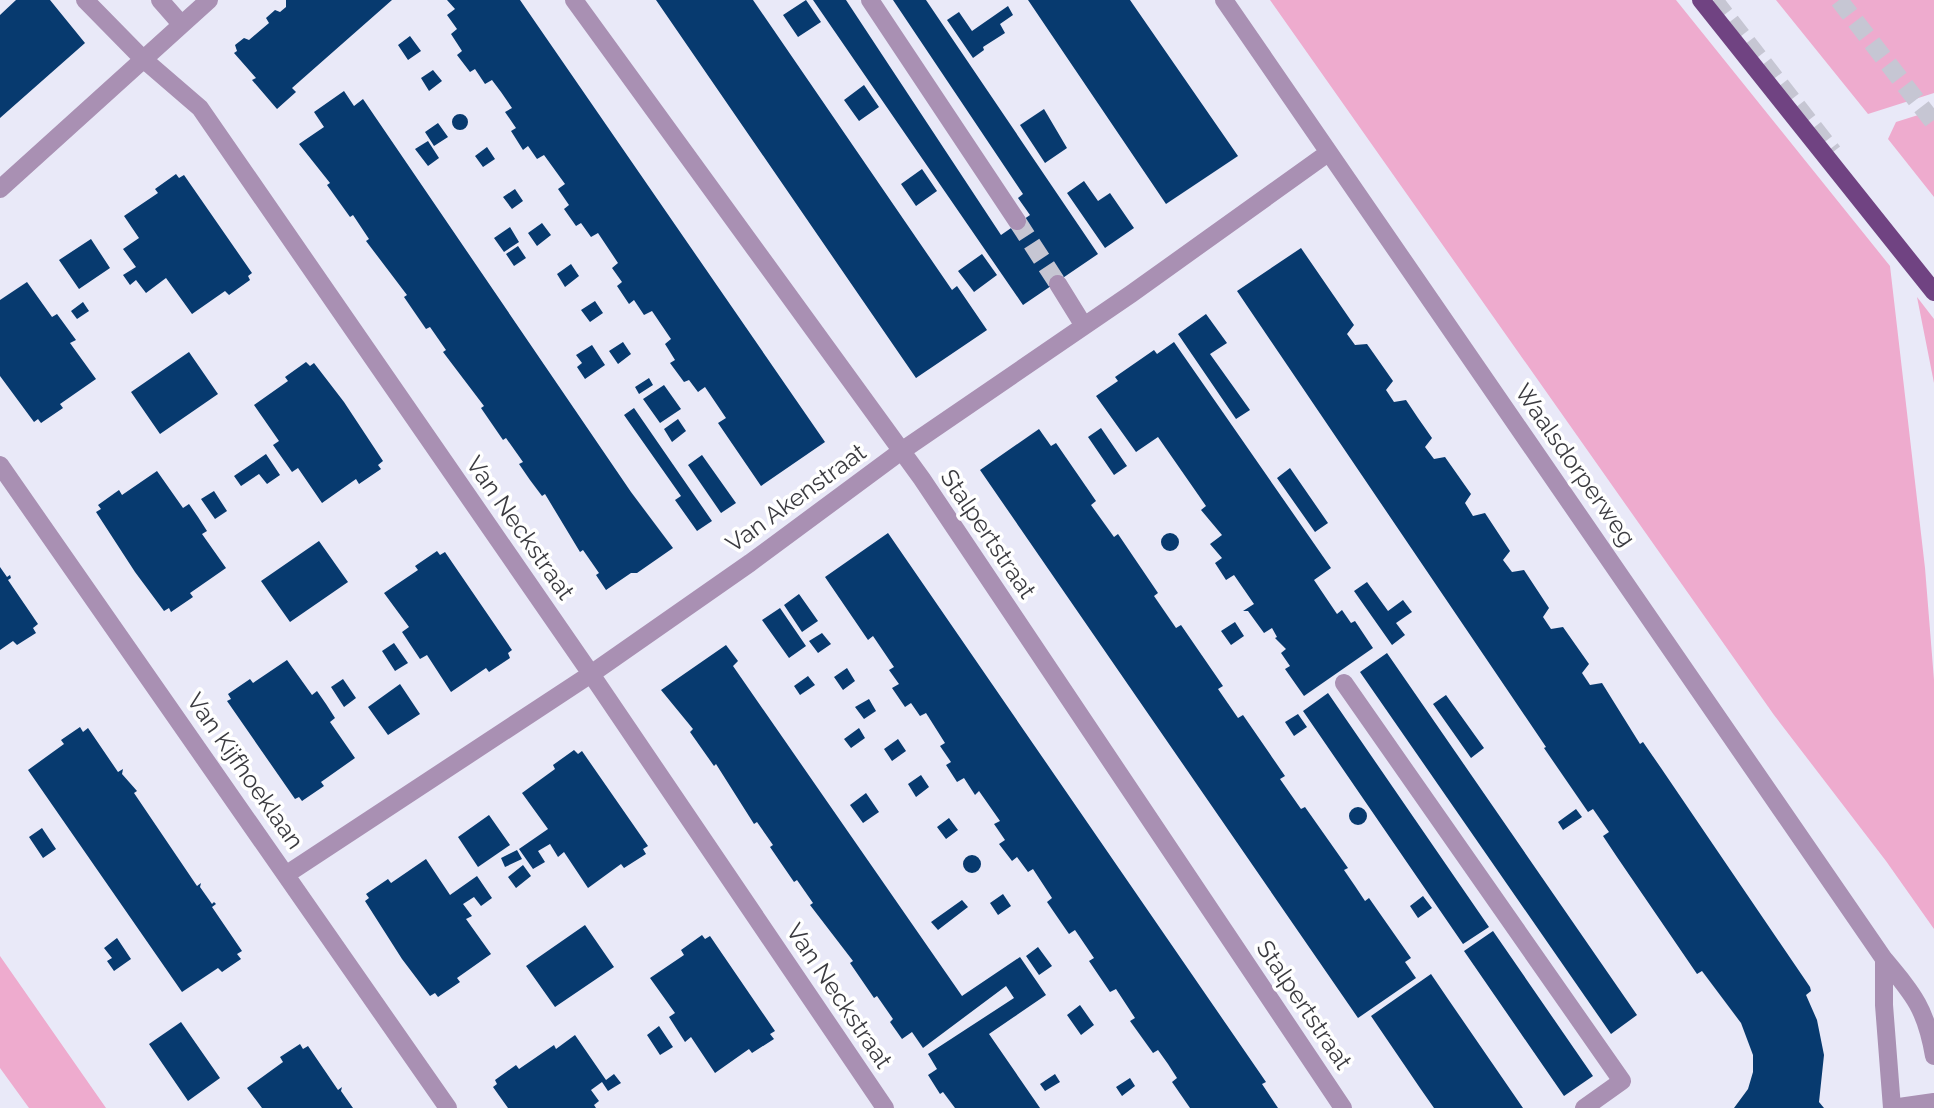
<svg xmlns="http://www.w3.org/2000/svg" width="1934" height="1108" font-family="Raleway,sans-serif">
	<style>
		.green { fill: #eeabce }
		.building { fill: #073a6f }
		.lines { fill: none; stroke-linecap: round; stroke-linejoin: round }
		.minor-tunnel { stroke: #c6c6d3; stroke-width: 18; stroke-dasharray: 18 9; stroke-linecap: butt }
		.major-tunnel { stroke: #c6c6d3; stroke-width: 18; stroke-dasharray: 18 9; stroke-linecap: butt }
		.minor { stroke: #a990b3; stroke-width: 18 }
		.major { stroke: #704382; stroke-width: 18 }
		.labels { text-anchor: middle; stroke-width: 7; stroke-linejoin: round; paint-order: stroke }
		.street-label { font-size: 24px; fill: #3b3b40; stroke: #fff }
	</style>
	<rect width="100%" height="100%" fill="#e9e9f8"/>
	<path class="green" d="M1270,0h406l214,266 35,302 9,112v249l-48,-68 -112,-146z
		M1776,0h158v93l-66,21z
		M1934,110v87l-46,-58 8,-17z
		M1917,297l17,22v64z
		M0,956l106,152h-77l-29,-40z"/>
	<path class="building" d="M16,0h34l35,43 -85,75v-103z
		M286,0h106l-100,88 4,4 -19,17 -25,-29 4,-2 -22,-25 3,-2 -2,-6 9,-7 5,2 20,-17 -3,-5 9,-8 5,2 6,-5z
		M447,0h73l305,442 -64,44 -43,-63 8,-5 -21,-31 -7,5 -9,-12 -5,2 -14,-19 5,-3 -10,-16 6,-5 -19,-28 -8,4 -10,-15 -5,4 -12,-18 5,-4 -10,-14 6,-5 -20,-30 -7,4 -10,-14 -5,3 -12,-17 5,-4 -11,-16 7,-5 -21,-29 -7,4 -9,-13 -5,4 -12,-19 5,-3 -11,-16 7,-4 -11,-16 -9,-12 -7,4 -10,-15 -5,3 -13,-17 5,-4 -11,-17 6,-5 -10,-14 8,-6z
		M656,0h97l199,290 5,-4 30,44 -71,48z
		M806,0l15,22 -23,15 -15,-22z
		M813,0h33l155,235 29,-20 -12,-17 5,-4 -130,-194h33l172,254 -75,51z
		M1028,0h102l108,156 -72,48z
		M1008,6l5,9 -13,9 5,9 -22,14 1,3 -11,8 -26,-38 12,-8 13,19z
		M410,36l11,15 -13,9 -10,-15z
		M433,70l9,11 -13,10 -8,-13z
		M864,85l15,22 -20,14 -15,-21z
		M344,91l10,15 9,-7 268,393 42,56 -36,25h-6l-25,17 -10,-15 3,-2 -16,-23 -3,2 -35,-58 -3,2 -12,-16 -11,-16 4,-2 -17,-24 -3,2 -22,-32 3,-2 -41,-54 3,-2 -16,-23 -4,2 -22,-32 3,-2 -41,-54 3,-2 -16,-24 -3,2 -23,-32 3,-2 -31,-39 25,-17 -10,-15z
		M1044,109l23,39 -22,15 -25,-38z
		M452 122a8 8 0 1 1 16 0a8 8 0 1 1-16 0Z
		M438,123l10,14 -14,9 -9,-14z
		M428,141l11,17 -11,8 -13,-17z
		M487,147l8,12 -12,8 -8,-11z
		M922,169l15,22 -21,15 -15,-22z
		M176,174l3,4 5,-3 68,98 -4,3 2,4 -21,15 -4,-4 -33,23 -26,-36 -20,15 -10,-13 -6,5 -7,-10 13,-8 -13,-18 16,-11 -15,-22 34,-23 -3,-4z
		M1084,181l14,20 12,-8 24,35 -29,20 -38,-55z
		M515,189l8,12 -11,8 -9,-12z
		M542,223l9,12 -14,11 -9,-13z
		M510,227l9,15 -15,10 -10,-14z
		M91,239l19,29 -31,21 -20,-29z
		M518,246l8,12 -12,8 -8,-12z
		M1301,248l53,77 -7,9 8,11 12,-1 26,37 -7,9 8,12 12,-2 12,18 14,20 -7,9 9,12 11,-2 26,37 -6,9 8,13 12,-3 25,38 -7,9 9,12 12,-2 25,38 -6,9 8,12 12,-2 26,37 -7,9 8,12 12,-2 38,61 3,-2 18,26 149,219 1,4 -5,4 11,25 7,35 -5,47 5,6h-90l14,-19 5,-17v-17l-12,-32 -39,-52 -5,3 -80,-117 -14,-21 6,-4 -16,-23 -5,3 -44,-64 2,-1 -309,-456z
		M982,254l15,21 -23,17 -16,-21z
		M571,264l8,12 -14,11 -8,-13z
		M27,282l25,35 5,-3 19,26 -6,3 26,36 -36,25 3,4 -22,15 -3,-4 -4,3 -34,-46v-76z
		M595,301l8,12 -13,9 -9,-12z
		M83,302l6,9 -12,8 -6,-8z
		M1206,314l21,29 -17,11 40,56 -14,9 -58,-85z
		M623,342l8,12 -13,10 -9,-13z
		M1174,342l157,226 -17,12 23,34 5,-4 9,13 4,-2 18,27 -69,48 -19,-27 5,-3 -9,-13 5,-4 -11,-11 2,-1 -5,-9 -8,5 -16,-22h-5l11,-7 -20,-29 -8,5 -11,-17 7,-5 -12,-14 12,-9 -21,-25 5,-4 -48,-69 -22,15 -40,-56 22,-15 -3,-4 39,-27 3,4z
		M592,345l13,20 -20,14 -8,-12 5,-4 -6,-8z
		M189,352l29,42 -58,40 -29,-42z
		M306,362l4,4 4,-3 30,39 39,59 -5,4 3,4 -22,15 -3,-5 -34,24 -24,-35 -6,4 -19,-27 6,-4 -25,-36 34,-24 -3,-4z
		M649,378l4,7 -14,9 -4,-7z
		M664,385l17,24 -21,14 -17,-24z
		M634,408l78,113 -15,10 -22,-31 6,-4 -57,-81z
		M678,419l8,12 -14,11 -8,-13z
		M1101,428l26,38 -13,9 -26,-38z
		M1039,429l12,17 5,-3 40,58 -5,4 23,32 4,-3 40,59 -4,3 22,32 5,-3 42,61 -5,3 20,29 5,-3 42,61 -5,3 21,30 4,-2 43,61 -4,2 11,16 10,15 4,-3 42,60 -6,4 11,16 -58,40 -378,-548z
		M266,454l14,21 -13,9 -8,-10 -18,12 -7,-10z
		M702,455l34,48 -15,10 -33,-48z
		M1290,468l38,55 -13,9 -38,-54z
		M157,471l26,37 6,-4 9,13 9,14 -5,3 24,34 -36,25 3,4 -22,15 -2,-4 -5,3 -29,-39 -39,-60 5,-3 -3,-4 21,-15 3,5z
		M214,491l13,20 -12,8 -14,-20z
		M1161 542a9 9 0 1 1 18 0a9 9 0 1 1-18 0Z
		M888,533l378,549 -4,2 16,24h-88l-18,-26 5,-4 -9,-14 -10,-14 -5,3 -23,-32 5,-3 -19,-29 -6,3 -21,-31 5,-3 -19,-28 -6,4 -22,-32 5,-4 -19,-29 -5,3 -11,-15 -5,4 -13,-17 6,-4 -11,-16 6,-3 -21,-30 -4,4 -11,-17 -7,4 -11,-17 5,-3 -11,-16 5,-3 -19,-30 -6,3 -9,-13 -6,4 -13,-19 7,-4 -10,-14 5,-3 -21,-31 -5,4 -43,-63z
		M319,541l29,41 -58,40 -29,-41z
		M437,551l3,4 5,-3 67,98 -4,3 2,5 -21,14 -3,-4 -35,24 -24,-37 -7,4 -18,-27 7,-5 -25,-34 34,-23 -3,-4z
		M0,567l7,10 3,-2 1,3 -3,2 30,44 -5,4 3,5 -19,12 -4,-4 -13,9z
		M1367,582l21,29 15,-11 9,12 -16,11 9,12 -13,10 -38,-54z
		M799,594l19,27 -16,11 -18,-27z
		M780,608l26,38 -17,12 -27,-38z
		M1235,622l9,14 -13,9 -10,-14z
		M822,633l9,11 -13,9 -9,-12z
		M394,643l14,20 -13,8 -13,-20z
		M726,645l12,16 -5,5 229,330 58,-39 26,38 -57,39 51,74h-85l-12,-16 -3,2 -12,-19 9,-6 -9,-15 86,-56 -8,-12 -83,62 -11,-16 -10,7 -12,-17 3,-3 -16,-23 -3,2 -24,-35 3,-2 -43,-56 3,-2 -16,-23 -3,2 -24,-35 3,-2 -16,-23 -3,2 -38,-60 -2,2 -24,-34 3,-3 -32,-39z
		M1387,653l250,362 -26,19 -251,-362z
		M287,660l25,35 5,-4 9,13 9,14 -5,4 25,36 -34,24 3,4 -22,15 -3,-4 -4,2 -68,-98 4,-2 -3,-5 22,-15 3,4z
		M847,668l8,13 -12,9 -9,-13z
		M808,676l7,9 -15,10 -6,-9z
		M343,679l13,19 -12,9 -13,-20z
		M400,684l20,30 -32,21 -20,-28z
		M1328,693l161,234 -26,17 -160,-233z
		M1446,695l38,53 -13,10 -38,-54z
		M869,699l7,12 -12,8 -9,-12z
		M1298,714l9,13 -13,9 -9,-14z
		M80,727l3,5 5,-4 30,44 5,-3 -1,5 15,17 -3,2 63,93 4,-3 -1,4 12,17 2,-2 2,2 -4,3 30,44 -5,3 4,5 -19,13 -4,-4 -36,24 -154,-222 36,-26 -3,-4z
		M859,728l6,10 -14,10 -7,-9z
		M898,739l8,12 -14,10 -8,-12z
		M574,750l4,4 4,-3 66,95 -5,3 3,5 -22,14 -3,-4 -33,24 -24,-36 -6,5 -8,-13 -12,7 7,11 -12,7 -14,-20 29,-20 -26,-36 33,-24 -2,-4z
		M921,775l8,12 -13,10 -8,-13z
		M866,793l13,19 -16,11 -13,-18z
		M1349 816a9 9 0 1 1 18 0a9 9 0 1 1-18 0Z
		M1576,809l6,8 -19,13 -5,-8z
		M489,815l21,30 -32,22 -20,-30z
		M949,818l9,12 -12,9 -9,-12z
		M42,828l14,21 -13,9 -14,-21z
		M517,850l5,9 -17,8 -4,-9z
		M963 864a9 9 0 1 1 18 0a9 9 0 1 1-18 0Z
		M426,859l24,36 27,-19 15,22 -11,8 -7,-9 -11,7 9,12 -6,3 25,35 -34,24 3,4 -22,15 -3,-4 -5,3 -28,-37 -37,-58 4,-3 -3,-4 22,-15 3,4z
		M523,865l8,11 -15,12 -8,-11z
		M1003,894l8,12 -13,9 -8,-12z
		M1423,896l9,12 -14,10 -8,-12z
		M962,900l6,7 -30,23 -7,-8z
		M585,925l29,42 -59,40 -29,-41z
		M1493,931l100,145 -29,20 -100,-145z
		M702,935l3,4 5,-3 65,95 -5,3 4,5 -22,14 -3,-4 -34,24 -24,-36 -6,5 -16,-25 6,-4 -25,-35 34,-23 -3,-5z
		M117,938l14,21 -17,12 -7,-10 5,-3 -8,-10z
		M1038,947l14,19 -13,9 -13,-19z
		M1431,974l17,25 75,109h-89l-14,-20 -49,-72z
		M1080,1005l14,20 -13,10 -14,-20z
		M181,1022l39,56 -32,23 -39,-57z
		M659,1026l14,21 -13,8 -13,-20z
		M575,1035l31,45 8,-6 7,9 -13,8 -6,-9 -11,8 8,11 -5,4 2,3h-88l-15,-21 4,-3 -2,-4 21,-15 3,4 35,-24 2,4z
		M300,1044l3,5 5,-3 30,44 4,-3 -1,4 12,17h-91l-15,-20 36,-26 -3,-5z
		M1055,1074l5,8 -15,9 -5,-7z
		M1130,1078l5,8 -13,10 -6,-9z"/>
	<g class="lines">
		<path class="minor-tunnel" d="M1017,221l41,63"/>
		<path class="major-tunnel" d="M1714,0l119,152
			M1839,0l95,123"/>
		<path class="minor" d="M85,0l57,58 58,50 391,566 294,434
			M160,0l21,24
			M574,0l348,479 421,629
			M870,0l147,221
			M1224,0l660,959c30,36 42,50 50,97
			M0,189l209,-189
			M1058,284l26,42
			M0,465l448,643
			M1344,683l278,398 -38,27
			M287,874l304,-200 159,-111 150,-111 231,-158 197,-141
			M1884,959v46l8,103 42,-6"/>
		<path class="major" d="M1701,0l233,292"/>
	</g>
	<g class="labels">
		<g class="street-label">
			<text transform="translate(1575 465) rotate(55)" y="8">Waalsdorperweg</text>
			<text transform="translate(796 498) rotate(-36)" y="8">Van Akenstraat</text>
			<text transform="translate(520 528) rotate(55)" y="8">Van Neckstraat</text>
			<text transform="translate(988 534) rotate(56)" y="8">Stalpertstraat</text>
			<text transform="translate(245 771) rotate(55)" y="8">Van Kijfhoeklaan</text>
			<text transform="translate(839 996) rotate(56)" y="8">Van Neckstraat</text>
			<text transform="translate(1304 1005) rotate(56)" y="8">Stalpertstraat</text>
		</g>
	</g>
</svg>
